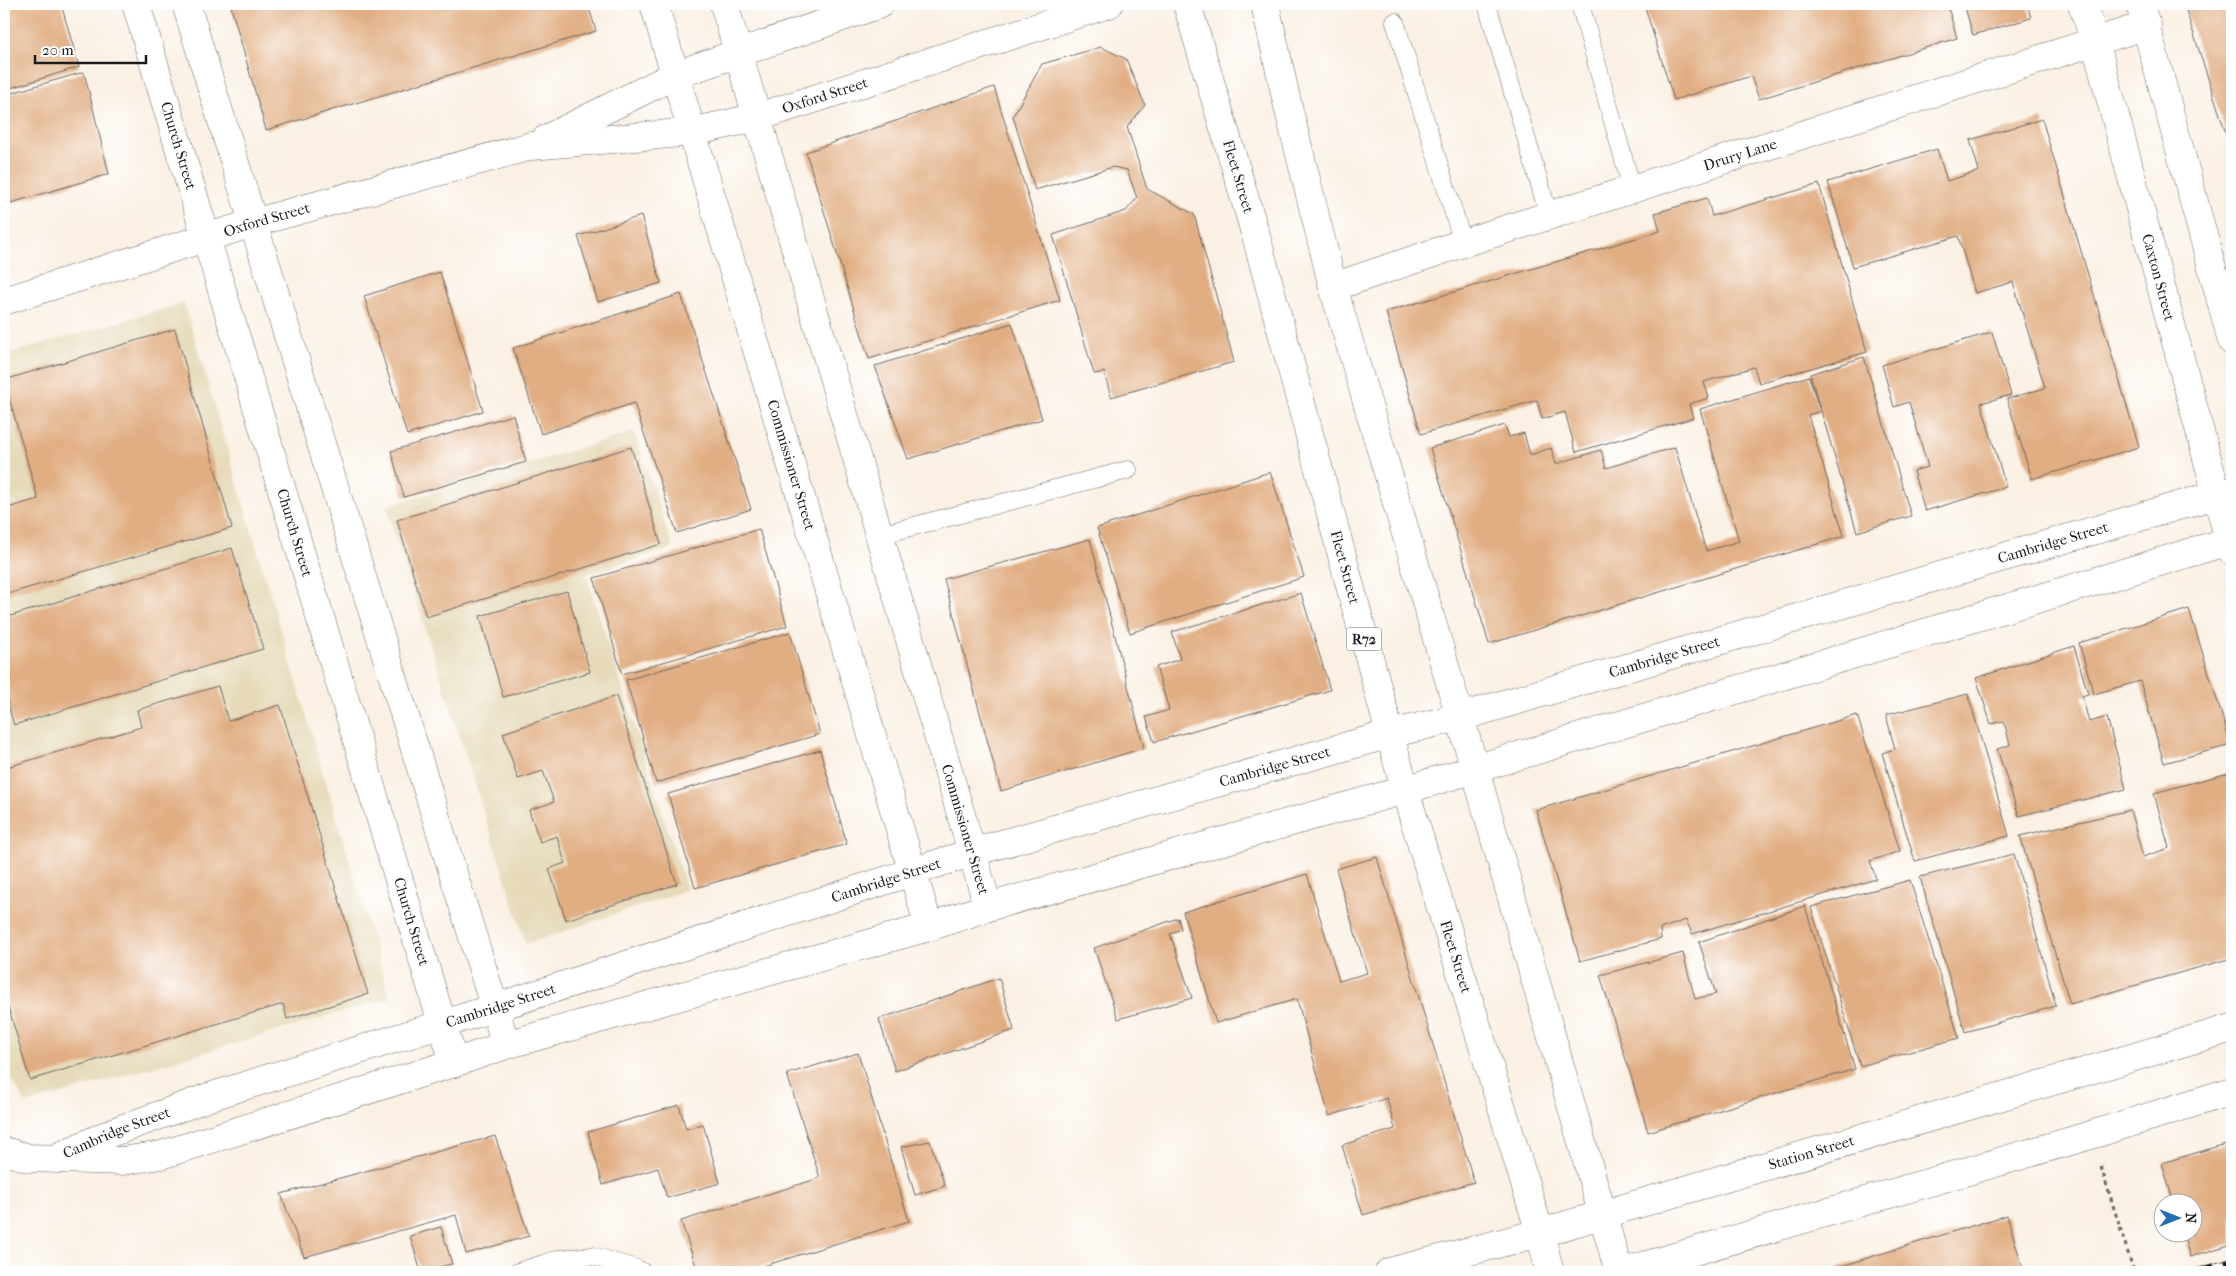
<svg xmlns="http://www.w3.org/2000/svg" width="2236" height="1276" font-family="'IM FELL French Canon',serif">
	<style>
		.built { fill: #e6daba }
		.building { fill: #e1ae83 }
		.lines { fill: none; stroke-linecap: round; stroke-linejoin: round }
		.service-casing { stroke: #6a6662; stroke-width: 19 }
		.minor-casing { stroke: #6a6662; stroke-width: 29 }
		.tertiary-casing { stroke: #6a6662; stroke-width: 29 }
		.primary-casing { stroke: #6a6662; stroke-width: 29 }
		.path { stroke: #6a6662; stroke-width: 3; stroke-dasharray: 4 4; stroke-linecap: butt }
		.service { stroke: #fff; stroke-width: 18 }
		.minor { stroke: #fff; stroke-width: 28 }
		.tertiary { stroke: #fff; stroke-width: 28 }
		.primary { stroke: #fff; stroke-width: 28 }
		.rail-casing { stroke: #1c1c1c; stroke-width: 5.5 }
		.rail { stroke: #fff; stroke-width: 4; stroke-dasharray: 11; stroke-linecap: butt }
		.labels { text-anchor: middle; stroke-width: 4; stroke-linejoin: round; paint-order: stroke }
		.shield { fill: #fff; stroke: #606060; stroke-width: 1 }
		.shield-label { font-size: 14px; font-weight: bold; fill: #1c1c1c }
		.street-label { font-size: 15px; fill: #1c1c1c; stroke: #fff }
	</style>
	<rect width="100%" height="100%" fill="#fff"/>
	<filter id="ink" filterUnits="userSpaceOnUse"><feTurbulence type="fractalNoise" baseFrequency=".02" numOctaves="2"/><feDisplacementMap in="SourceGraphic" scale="10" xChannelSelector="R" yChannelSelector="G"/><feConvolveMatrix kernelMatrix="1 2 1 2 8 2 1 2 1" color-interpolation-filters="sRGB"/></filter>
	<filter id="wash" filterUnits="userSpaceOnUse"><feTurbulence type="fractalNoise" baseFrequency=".0096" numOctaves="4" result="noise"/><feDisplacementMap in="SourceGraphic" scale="20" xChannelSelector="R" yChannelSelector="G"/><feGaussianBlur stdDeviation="1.12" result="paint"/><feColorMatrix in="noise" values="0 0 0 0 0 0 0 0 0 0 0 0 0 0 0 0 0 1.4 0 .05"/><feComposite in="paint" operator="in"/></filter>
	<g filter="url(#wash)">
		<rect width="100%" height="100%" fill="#faf0e3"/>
		<path class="built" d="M184,303l206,695 -364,106 -22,-39v-710z
			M634,432l39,116 -87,26 101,316 -161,54 -140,-438z"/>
		<g id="blocks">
			<path class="building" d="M4,4h57l18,63 -75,23z
				M243,4h345l8,27 -330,99 -35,-123z
				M1644,4h303l10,34 -198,61 -8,-23 -77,24z
				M1964,4h63l4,14 -58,17z
				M2184,4h48v148z
				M1101,47l25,12 19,46 -18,22 20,62 47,25 40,148 -123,35 -7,-25 -10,2 -41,-139 73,-24 11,-13 -10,-28 -14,-3 -78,23 -22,-74 29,-52z
				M84,72l25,102 -105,31v-110z
				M994,87l66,213 -191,59 -63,-207z
				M2042,119l97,328 -107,32 -25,-80 38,-11 -32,-106 -38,11 -17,-57 -105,31 -25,-85 109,-33 10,32 32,-10 -9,-31z
				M1819,184l48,168 -108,31 -5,-16 -50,15 5,16 -20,6 4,14 -117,34 -11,-40 -23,7 -5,-19 -116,34 -35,-122 274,-81 -5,-18 52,-15 5,18z
				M641,216l20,67 -63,19 -20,-66z
				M440,272l43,139 -76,24 -43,-139z
				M681,294l70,215 -74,24 -43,-130 -93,31 -28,-86z
				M1012,323l30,96 -134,40 -33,-93z
				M175,329l57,199 -228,67v-86l34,-10 -34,-119z
				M1992,332l19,63 -30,8 25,84 -81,24 -12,-40 15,-4 -19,-65 -15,5 -12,-42z
				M1864,357l47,159 -54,16 -47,-158z
				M1809,376l11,35 -12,4 36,121 -355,108 -59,-196 75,-23 4,12 15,-4 6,22 21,-7 5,16 45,-14 5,18 69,-21 31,104 33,-10 -39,-132z
				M513,415l13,47 -122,35 -13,-46z
				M631,447l30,97 -235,73 -29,-97z
				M1270,472l34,105 -174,56 -33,-105z
				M759,529l28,97 -165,48 -28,-96z
				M1090,539l54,209 -143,43 -57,-212z
				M232,548l31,101 -249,76 -10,-35v-72z
				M567,591l23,81 -87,25 -23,-81z
				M1301,593l29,97 -176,52 -8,-25 23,-7 -13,-43 24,-8 -8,-27z
				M2189,609l42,136 -67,18 -24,-82 -46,13 -15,-51z
				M790,632l30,102 -164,49 -30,-103z
				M2074,646l14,48 -6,2 7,26 18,-5 19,72 -107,27 -22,-67 13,-4 -6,-24 -13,3 -15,-46z
				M218,686l10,35 52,-16 88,289 -81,25 -4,-15 -253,76 -26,-87v-225l137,-41 -4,-17z
				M1968,694l41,142 -94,25 -33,-108 13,-4 -9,-34z
				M616,696l61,188 -111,36 -17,-51 16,-6 -8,-27 -17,6 -11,-32 25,-8 -11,-31 -25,8 -15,-46z
				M1857,715l43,136 -30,10 6,18 -184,55 -6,-14 -26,9 1,10 -81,22 -44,-151z
				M820,750l27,94 -152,44 -27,-94z
				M2232,772v186l-162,46 -50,-168 110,-26 13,47 26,-9 -15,-55z
				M2014,854l42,152 -91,26 -45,-155z
				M1377,857l97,325 -111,33 -21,-70 53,-16 -8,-31 -58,18 -32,-117 -81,24 -33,-111 124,-38 32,107 28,-8 -31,-104z
				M1910,880l49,158 -99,28 -49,-159z
				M1805,906l50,163 -207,63 -48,-157 83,-22 12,46 21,-5 -17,-52z
				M1178,918l3,11 -11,5 22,64 -74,21 -24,-71z
				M999,978l15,52 -119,41 -16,-52z
				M858,1053l51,168 -165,51h-46l-17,-51 139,-43 -33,-104z
				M679,1105l7,24 17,-5 17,59 -53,15 -9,-30 -55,17 -15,-53z
				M495,1136l34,100 -63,18 -10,-39 -152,42 -23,-63z
				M930,1141l15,45 -30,9 -14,-48z
				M2232,1142v102l-42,13 -7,-23h11v-30h-20l-12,-41z
				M2007,1215l17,57h-202z
				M441,1227l11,37 -31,8 -11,-36z"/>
		</g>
	</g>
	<g filter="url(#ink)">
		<use href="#blocks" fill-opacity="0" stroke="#6a6662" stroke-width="1"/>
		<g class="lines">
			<defs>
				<path id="service" d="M1487,4l62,212
					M1580,4l52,185
					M1395,22l68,221
					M880,535l248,-65
					M518,1272l41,-13 34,-3 44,13 5,3"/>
				<g id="minor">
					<path id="s1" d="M136,4l318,1059"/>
					<path d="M186,4l320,1041"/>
					<path id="s2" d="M654,4l275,923"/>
					<path id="s3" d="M724,4l264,903"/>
					<path id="s4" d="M2082,4l13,37 137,510"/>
					<path d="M2140,4l92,337"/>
					<path d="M546,139l129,-64 205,-71"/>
					<path id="s5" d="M1333,287l130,-44 684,-218"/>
					<path id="s6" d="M4,301l249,-78 278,-77 161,-14 66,-15 351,-113"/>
					<path d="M4,1151l25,7 93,3 39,-6 293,-92 52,-18 423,-118 59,-20 417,-117"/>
					<path id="s7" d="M62,1155l51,-23 99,-36 282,-88 479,-156 417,-118"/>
					<path id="s8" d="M1389,1272l151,-39 692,-205"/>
					<path d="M1623,1272l468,-137 141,-44"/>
				</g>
				<g id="tertiary">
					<path id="s9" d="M1390,734l70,-17 772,-227"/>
					<path d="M1405,790l827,-250"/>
				</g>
				<g id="primary">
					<path id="s10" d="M1187,4l69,232 149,554 135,443 10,39"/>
					<path d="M1265,4l24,107 44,176 127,430 159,555"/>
				</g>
			</defs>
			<use href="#service" class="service-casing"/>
			<use href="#minor" class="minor-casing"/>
			<use href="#tertiary" class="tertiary-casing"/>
			<use href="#primary" class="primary-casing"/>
			<path class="path" d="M2101,1167l33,105"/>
			<use href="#service" class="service"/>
			<use href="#minor" class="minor"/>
			<use href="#tertiary" class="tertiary"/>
			<use href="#primary" class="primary"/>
			<defs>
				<path id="rail" d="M2193,1272l39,-11"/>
			</defs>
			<use href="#rail" class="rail-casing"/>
			<use href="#rail" class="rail"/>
		</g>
	</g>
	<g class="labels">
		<rect class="shield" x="1346.5" y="627.5" width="35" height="23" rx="4"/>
		<g class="shield-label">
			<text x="1364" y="644">R72</text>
		</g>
		<g class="street-label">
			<text dy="5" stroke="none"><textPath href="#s6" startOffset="849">Oxford Street</textPath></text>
			<text dy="5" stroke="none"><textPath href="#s1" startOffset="148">Church Street</textPath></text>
			<text dy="5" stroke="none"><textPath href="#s5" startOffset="428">Drury Lane</textPath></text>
			<text dy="5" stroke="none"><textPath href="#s10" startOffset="180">Fleet Street</textPath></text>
			<text dy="5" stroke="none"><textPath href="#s6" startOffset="275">Oxford Street</textPath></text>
			<text dy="5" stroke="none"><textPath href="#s4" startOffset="284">Caxton Street</textPath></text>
			<text dy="5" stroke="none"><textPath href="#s2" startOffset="481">Commissioner Street</textPath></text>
			<text dy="5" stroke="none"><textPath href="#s1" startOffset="552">Church Street</textPath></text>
			<text dy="5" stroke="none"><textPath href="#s9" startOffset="690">Cambridge Street</textPath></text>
			<text dy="5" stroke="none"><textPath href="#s10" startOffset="585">Fleet Street</textPath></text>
			<text dy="5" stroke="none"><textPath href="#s9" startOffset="285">Cambridge Street</textPath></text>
			<text dy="5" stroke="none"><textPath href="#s7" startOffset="1274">Cambridge Street</textPath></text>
			<text dy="5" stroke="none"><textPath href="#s3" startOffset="860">Commissioner Street</textPath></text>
			<text dy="5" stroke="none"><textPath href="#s7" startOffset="869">Cambridge Street</textPath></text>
			<text dy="5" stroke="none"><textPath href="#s1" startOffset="958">Church Street</textPath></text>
			<text dy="5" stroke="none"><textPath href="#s10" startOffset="990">Fleet Street</textPath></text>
			<text dy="5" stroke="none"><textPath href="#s7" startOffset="464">Cambridge Street</textPath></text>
			<text dy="5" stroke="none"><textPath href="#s7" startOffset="59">Cambridge Street</textPath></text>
			<text dy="5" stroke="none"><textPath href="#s8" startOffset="439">Station Street</textPath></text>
		</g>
	</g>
	<rect width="2236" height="1276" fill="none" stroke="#fff" stroke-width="20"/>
	<g transform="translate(2178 1218) rotate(90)"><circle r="24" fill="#ffffff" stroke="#a4a4a4"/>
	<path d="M0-4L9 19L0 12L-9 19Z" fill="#1f6fb2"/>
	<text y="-8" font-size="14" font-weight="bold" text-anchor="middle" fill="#1c1c1c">N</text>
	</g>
	<path d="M35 55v8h111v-8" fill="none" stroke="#1c1c1c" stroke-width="2.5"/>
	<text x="42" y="55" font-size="15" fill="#1c1c1c" stroke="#ffffff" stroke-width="4" paint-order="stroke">20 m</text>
</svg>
